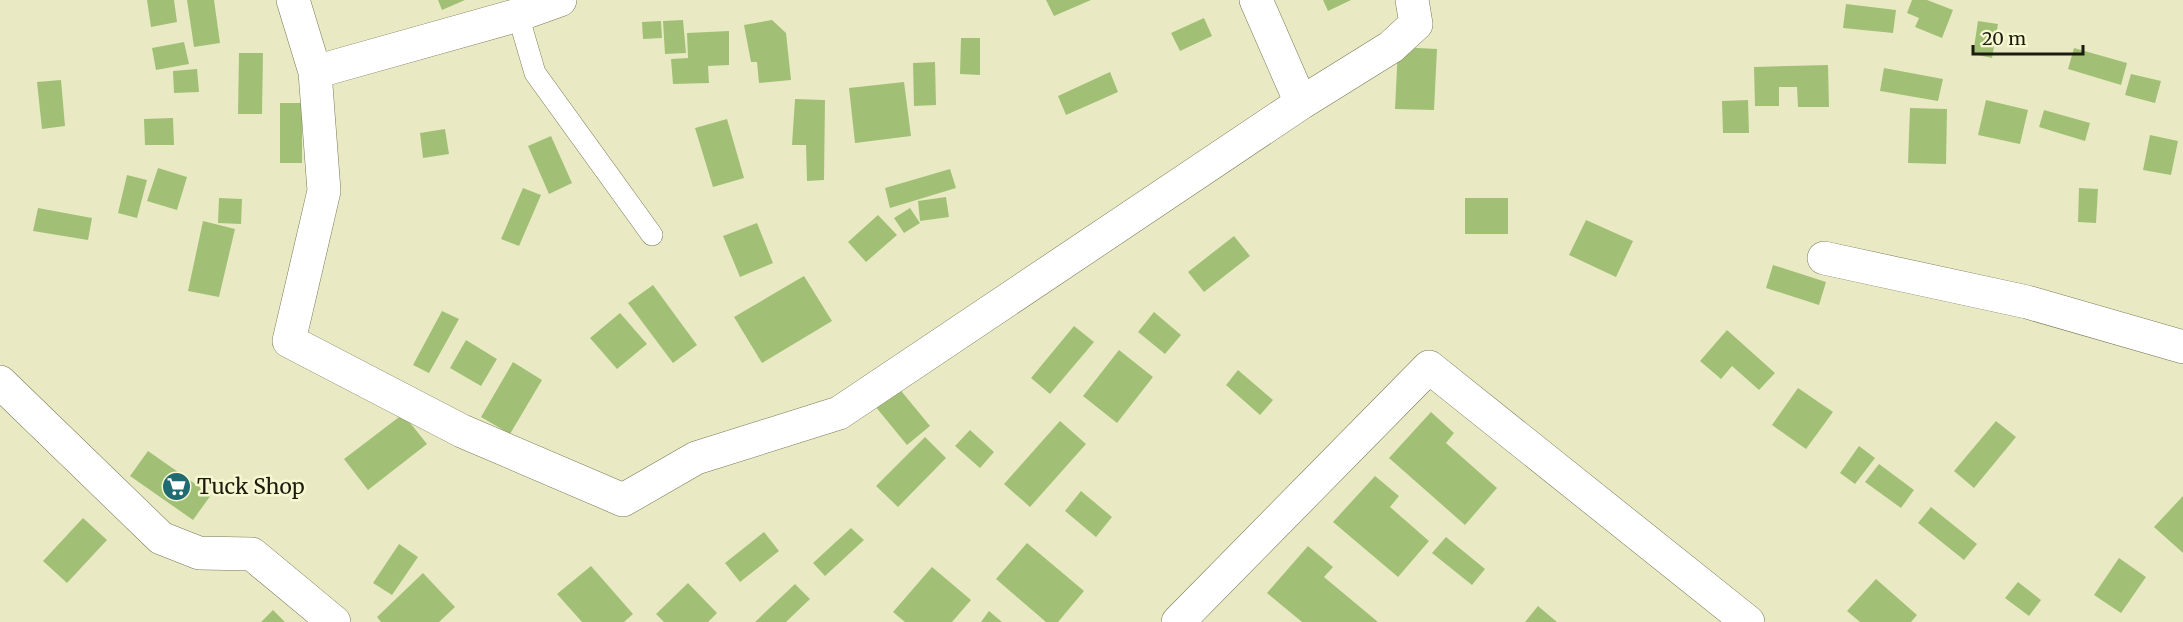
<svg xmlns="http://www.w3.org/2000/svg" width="2183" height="622" font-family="Merriweather,serif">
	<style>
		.building { fill: #a1c076 }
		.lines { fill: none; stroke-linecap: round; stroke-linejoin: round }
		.lane-casing { stroke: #787856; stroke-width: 22 }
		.street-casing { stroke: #787856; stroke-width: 34 }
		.lane { stroke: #fff; stroke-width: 21 }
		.street { stroke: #fff; stroke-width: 33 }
		.labels { text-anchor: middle; stroke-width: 5; stroke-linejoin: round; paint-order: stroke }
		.poi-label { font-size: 21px; fill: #1c1c0e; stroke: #f7f8d1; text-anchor: start }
	</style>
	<rect width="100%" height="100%" fill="#e9eac4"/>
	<path class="building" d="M147,0h27l3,22 -26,5z
		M187,0h27l6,43 -26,4z
		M438,0h27l-23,10z
		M1046,0h45l-37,16z
		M1323,0h28l-23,11z
		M1912,0h15l26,10 -11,28 -27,-11 4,-9 -12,-5z
		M1846,4l50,6 -3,23 -50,-5z
		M1204,18l8,18 -32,15 -9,-18z
		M683,20l3,33 -21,1 -2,-33z
		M772,20l14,13 5,47 -32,3 -2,-21h-6l-7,-37z
		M661,21l1,17 -19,1 -1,-17z
		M1978,21l20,3 -6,34 -19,-4z
		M729,31v34l-21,1 1,17 -36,1 -2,-25 17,-1 -1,-25z
		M961,38h19v37l-20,-1z
		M184,42l5,22 -33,6 -4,-22z
		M1398,47l39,2 -3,61 -39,-1z
		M2074,48l53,15 -6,22 -53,-16z
		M239,53h24l-1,61h-24z
		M935,62l1,43 -22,1 -1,-43z
		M1828,65l1,42h-31l-1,-20h-18v19h-24l-1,-39z
		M1884,68l59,11 -5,22 -58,-10z
		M197,69l2,23 -25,1 -1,-22z
		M1110,72l8,20 -52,23 -8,-19z
		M2131,74l30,7 -6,22 -30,-8z
		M61,80l4,46 -23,3 -5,-47z
		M904,82l7,54 -56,7 -6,-55z
		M795,99l30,1 -1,80 -17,1 -1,-36h-14z
		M1748,100l1,33h-26l-1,-32z
		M1986,100l42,10 -8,34 -42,-9z
		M280,103h22v60h-22z
		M1910,108l37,1 -1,55 -38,-1z
		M2044,110l46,13 -5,18 -46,-14z
		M173,118l1,27h-29l-1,-26z
		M727,119l17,59 -31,9 -18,-59z
		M445,129l4,25 -26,4 -3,-25z
		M2150,135l28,6 -7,34 -28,-5z
		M551,136l21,47 -23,11 -21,-48z
		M158,168l29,9 -10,33 -30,-9z
		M950,169l6,19 -66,20 -5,-20z
		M127,175l20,5 -10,38 -19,-5z
		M523,188l18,7 -22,51 -18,-7z
		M2079,188l19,1 -2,34 -18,-1z
		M946,197l3,20 -29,4 -2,-20z
		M219,198l23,1 -1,25 -23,-1z
		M1465,198h43v36h-43z
		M38,208l54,10 -4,22 -55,-9z
		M910,208l10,15 -16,10 -10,-15z
		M878,215l19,20 -31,27 -18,-20z
		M1586,220l47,21 -17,36 -47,-22z
		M203,221l32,8 -16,68 -31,-6z
		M757,223l16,40 -33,14 -17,-41z
		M1234,236l16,20 -46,36 -16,-20z
		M1773,265l53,17 -7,23 -53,-17z
		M804,276l28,45 -70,42 -28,-46z
		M653,285l44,60 -24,18 -45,-60z
		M442,311l17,8 -30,54 -16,-8z
		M1154,312l27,23 -16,19 -27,-22z
		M620,313l27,31 -30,25 -27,-31z
		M1074,326l20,16 -44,52 -19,-16z
		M1727,330l48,43 -16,17 -27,-24 -11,13 -21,-18z
		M466,340l31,19 -16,27 -31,-18z
		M1119,350l34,27 -36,46 -34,-27z
		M513,362l29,18 -32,54 -29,-17z
		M1238,370l35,30 -13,15 -34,-30z
		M893,381l37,45 -23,19 -37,-45z
		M1798,388l35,24 -27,37 -34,-24z
		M1431,412l23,21 -8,10 51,45 -32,37 -76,-67z
		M403,414l24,30 -59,46 -24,-31z
		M1060,421l26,23 -56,63 -26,-23z
		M1996,421l20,16 -42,51 -20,-17z
		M970,430l24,22 -14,16 -25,-22z
		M925,437l21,21 -48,49 -22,-21z
		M1859,446l16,12 -20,26 -15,-11z
		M148,451l63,44 -18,25 -63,-44z
		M1879,464l35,26 -13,18 -36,-26z
		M1375,476l24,20 -9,11 39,34 -31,36 -65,-55z
		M1081,491l31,26 -16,20 -31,-26z
		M2183,496v57l-29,-26z
		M1931,507l46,37 -13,16 -46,-37z
		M83,518l24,22 -40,43 -24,-22z
		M851,528l13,12 -39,36 -12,-13z
		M764,532l15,19 -39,31 -15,-19z
		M1446,537l39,32 -13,16 -40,-32z
		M1027,543l57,48 -26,31h-12l-50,-43z
		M399,544l19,13 -26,38 -19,-12z
		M1308,546l25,21 -9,10 54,45h-76l-35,-29z
		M2119,558l27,19 -25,36 -27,-18z
		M591,566l42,48 -9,8h-42l-25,-28z
		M932,567l39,33 -19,22h-47l-12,-10z
		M423,573l32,34 -16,15h-58l-4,-5z
		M1876,579l41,36 -6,7h-51l-13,-11z
		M2018,582l23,18 -12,16 -24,-18z
		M688,583l29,30 -9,9h-44l-8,-8z
		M795,584l15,15 -24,23h-31z
		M1538,606l19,16h-32z
		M273,610l12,12h-24z
		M989,611l13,11h-21z"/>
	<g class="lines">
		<defs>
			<path id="lane" d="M518,15l17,58 117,162"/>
			<path id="street" d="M293,0l22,72 9,119 -35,150 173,90 161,69 73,-42 143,-45 462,-310 90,-56 25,-23 -4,-24
				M1256,0l45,103
				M315,72l203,-57 42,-15
				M1824,258l203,44 156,45
				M0,382l161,156 38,15 53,1 82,68
				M1178,622l251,-255 319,255"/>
		</defs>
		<use href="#lane" class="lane-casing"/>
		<use href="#street" class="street-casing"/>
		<use href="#lane" class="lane"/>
		<use href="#street" class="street"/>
	</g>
	<defs>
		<symbol id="supermarket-disc" viewBox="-11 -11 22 22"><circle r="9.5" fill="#1f6b71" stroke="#f7f8d1"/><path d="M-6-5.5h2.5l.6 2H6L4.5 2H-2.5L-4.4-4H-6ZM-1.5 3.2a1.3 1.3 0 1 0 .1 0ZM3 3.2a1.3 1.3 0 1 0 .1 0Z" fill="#fff"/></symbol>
	</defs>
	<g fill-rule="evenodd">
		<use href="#supermarket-disc" x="160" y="470" width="33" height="33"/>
	</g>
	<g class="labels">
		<g class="poi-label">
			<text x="197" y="494">Tuck Shop</text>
		</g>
	</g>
	<path d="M1973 45v9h110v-9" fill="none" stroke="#1c1c0e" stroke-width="3"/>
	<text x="1982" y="45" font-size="18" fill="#1c1c0e" stroke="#f7f8d1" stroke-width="4.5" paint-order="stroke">20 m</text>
</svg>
